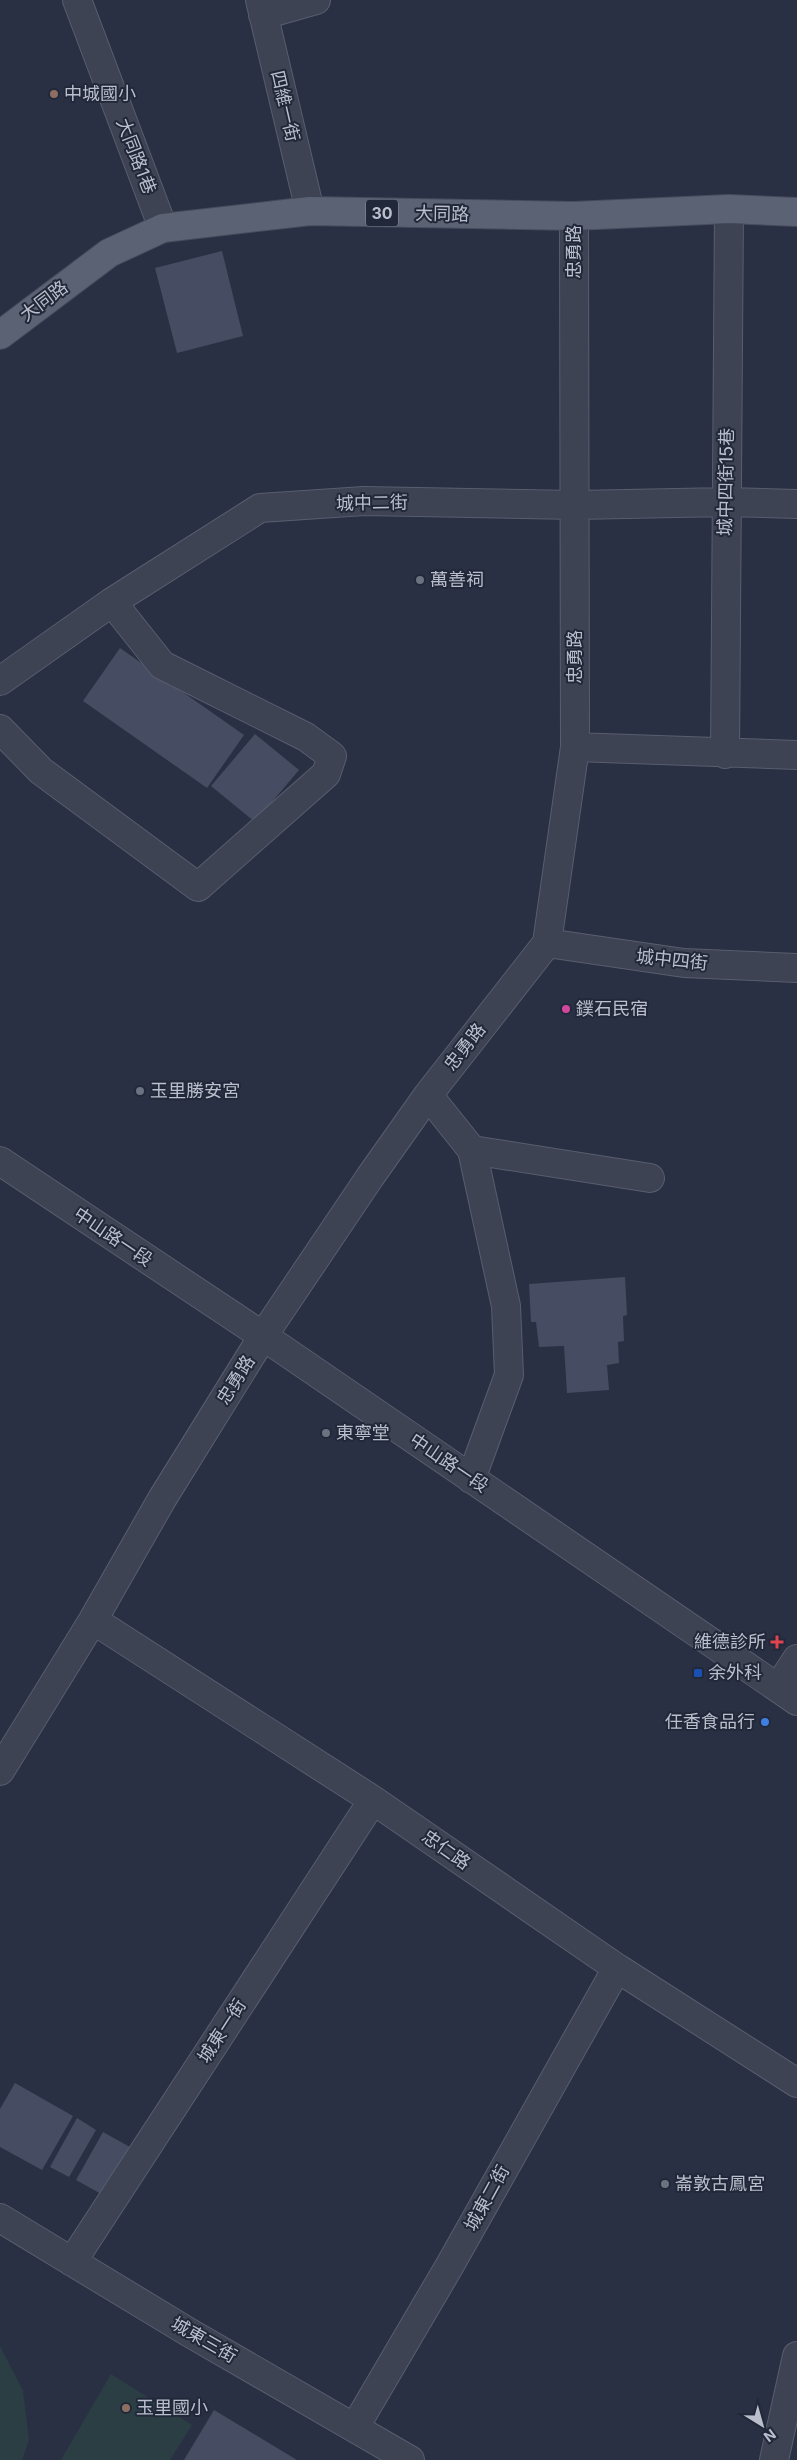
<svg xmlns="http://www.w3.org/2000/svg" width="797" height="2460" font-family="Inter,'Noto Sans TC',sans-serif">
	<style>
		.green { fill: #2b3e44 }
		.building { fill: #464d63 }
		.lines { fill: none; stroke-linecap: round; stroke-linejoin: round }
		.minor-casing { stroke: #595e6e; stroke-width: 30 }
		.major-casing { stroke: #474c5d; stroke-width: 30 }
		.minor { stroke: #3d4353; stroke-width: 28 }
		.major { stroke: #5b6273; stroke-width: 28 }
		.education-dot { fill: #8d6e63; stroke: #212839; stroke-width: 2 }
		.worship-dot { fill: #6b7280; stroke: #212839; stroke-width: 2 }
		.hotel-dot { fill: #d1479c; stroke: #212839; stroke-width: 2 }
		.health-dot { fill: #e0444e; stroke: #212839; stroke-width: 2 }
		.transit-dot { fill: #1a4fb4; stroke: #212839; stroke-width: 2 }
		.shop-dot { fill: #3f7fe0; stroke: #212839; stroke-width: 2 }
		.labels { text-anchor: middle; stroke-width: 4; stroke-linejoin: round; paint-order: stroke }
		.shield { fill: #212839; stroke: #8d92a1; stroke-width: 1 }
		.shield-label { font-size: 16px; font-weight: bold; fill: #bbbfcd }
		.poi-label { font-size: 18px; fill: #bbbfcd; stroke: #212839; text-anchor: start }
		.street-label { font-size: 18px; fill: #bbbfcd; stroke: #212839 }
	</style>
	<rect width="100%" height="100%" fill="#293043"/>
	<path class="green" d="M0,2346l23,45 6,49 -7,20h-22z
		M111,2374l81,51 -22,35h-109z"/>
	<path class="building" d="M222,251l21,85 -66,17 -22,-85z
		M120,648l124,87 -37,53 -124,-87z
		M255,734l44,36 -44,52 -44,-36z
		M625,1277l2,38 -4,1 1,25 -6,1 1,21 -12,2 2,25 -42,3 -3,-47 -25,1 -3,-25h-5l-2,-38z
		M15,2083l58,33 -31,54 -42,-23v-38z
		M77,2118l19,12 -27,47 -19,-10z
		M103,2132l27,15 -27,48 -27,-15z
		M214,2410l83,50h-113z"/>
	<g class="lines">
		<defs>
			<path id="minor" d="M77,0l86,228
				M260,0l50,211
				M263,15l53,-15
				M0,681l112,-79 148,-94 104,-7 212,4 150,-3 71,2
				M0,729l41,42 157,116 128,-113 6,-18 -26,-19 -144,-72 -50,-63
				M575,747l222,8
				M725,754l4,-545
				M547,943l137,20 113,5
				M428,1095l44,55 34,156 3,69 -38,104
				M472,1150l178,28
				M0,1161l263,175 534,365
				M93,1620l280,180 244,168 180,115
				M778,1688l19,-29
				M0,1771l93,-151 69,-121 101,-163 107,-159 58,-82 119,-152 28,-196 -1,-531
				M0,2218l190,115 220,127
				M72,2262l301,-462
				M355,2427l95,-162 167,-297
				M774,2460l23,-104"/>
			<path id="major" d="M0,335l109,-82 54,-25 147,-17 264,5 155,-7 68,3"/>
		</defs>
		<use href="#minor" class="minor-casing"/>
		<use href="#major" class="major-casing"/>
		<use href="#minor" class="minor"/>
		<use href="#major" class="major"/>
	</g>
	<g class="education-dot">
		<circle cx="54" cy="94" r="5"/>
		<circle cx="126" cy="2408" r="5"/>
	</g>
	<g class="worship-dot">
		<circle cx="420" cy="580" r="5"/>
		<circle cx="140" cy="1091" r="5"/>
		<circle cx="326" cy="1433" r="5"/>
		<circle cx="665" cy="2184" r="5"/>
	</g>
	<circle class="hotel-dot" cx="566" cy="1009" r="5"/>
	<path class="health-dot" d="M774.5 1634.5h5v5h5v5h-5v5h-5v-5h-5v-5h5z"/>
	<rect class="transit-dot" x="693" y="1668" width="10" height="10" rx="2.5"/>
	<circle class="shop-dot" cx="765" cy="1722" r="5"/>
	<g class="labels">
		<rect class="shield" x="366" y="199.5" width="32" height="27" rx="4"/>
		<g class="shield-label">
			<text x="382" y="219">30</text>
		</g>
		<g class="poi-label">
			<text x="64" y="100">中城國小</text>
			<text x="430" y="586">萬善祠</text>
			<text x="576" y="1015">鏷石民宿</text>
			<text x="150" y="1097">玉里勝安宮</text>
			<text x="336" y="1439">東寧堂</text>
			<text x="766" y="1648" text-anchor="end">維德診所</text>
			<text x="708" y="1679">余外科</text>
			<text x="755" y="1728" text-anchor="end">任香食品行</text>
			<text x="675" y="2190">崙敦古鳳宮</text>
			<text x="136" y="2414">玉里國小</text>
		</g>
		<g class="street-label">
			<text transform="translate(285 106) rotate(77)" y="6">四維一街</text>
			<text transform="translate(136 156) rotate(69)" y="6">大同路1巷</text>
			<text transform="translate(442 214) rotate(1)" y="6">大同路</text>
			<text transform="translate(574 252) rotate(-90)" y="6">忠勇路</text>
			<text transform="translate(44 301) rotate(-37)" y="6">大同路</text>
			<text transform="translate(726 482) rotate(-89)" y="6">城中四街15巷</text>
			<text transform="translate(372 503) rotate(-1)" y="6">城中二街</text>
			<text transform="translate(575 657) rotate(-90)" y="6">忠勇路</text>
			<text transform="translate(672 960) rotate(6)" y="6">城中四街</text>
			<text transform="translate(465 1047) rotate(-52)" y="6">忠勇路</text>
			<text transform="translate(113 1237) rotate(34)" y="6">中山路一段</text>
			<text transform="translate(236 1380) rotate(-58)" y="6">忠勇路</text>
			<text transform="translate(449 1463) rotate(34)" y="6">中山路一段</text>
			<text transform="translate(446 1850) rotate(35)" y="6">忠仁路</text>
			<text transform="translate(222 2031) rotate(-57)" y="6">城東一街</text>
			<text transform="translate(487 2198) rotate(-61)" y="6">城東二街</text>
			<text transform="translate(204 2340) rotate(30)" y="6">城東三街</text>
		</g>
	</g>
	<g transform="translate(762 2425) rotate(143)" stroke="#212839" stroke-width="4" paint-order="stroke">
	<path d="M0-4L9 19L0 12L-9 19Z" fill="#bbbfcd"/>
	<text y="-8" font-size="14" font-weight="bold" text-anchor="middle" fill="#bbbfcd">N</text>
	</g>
</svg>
